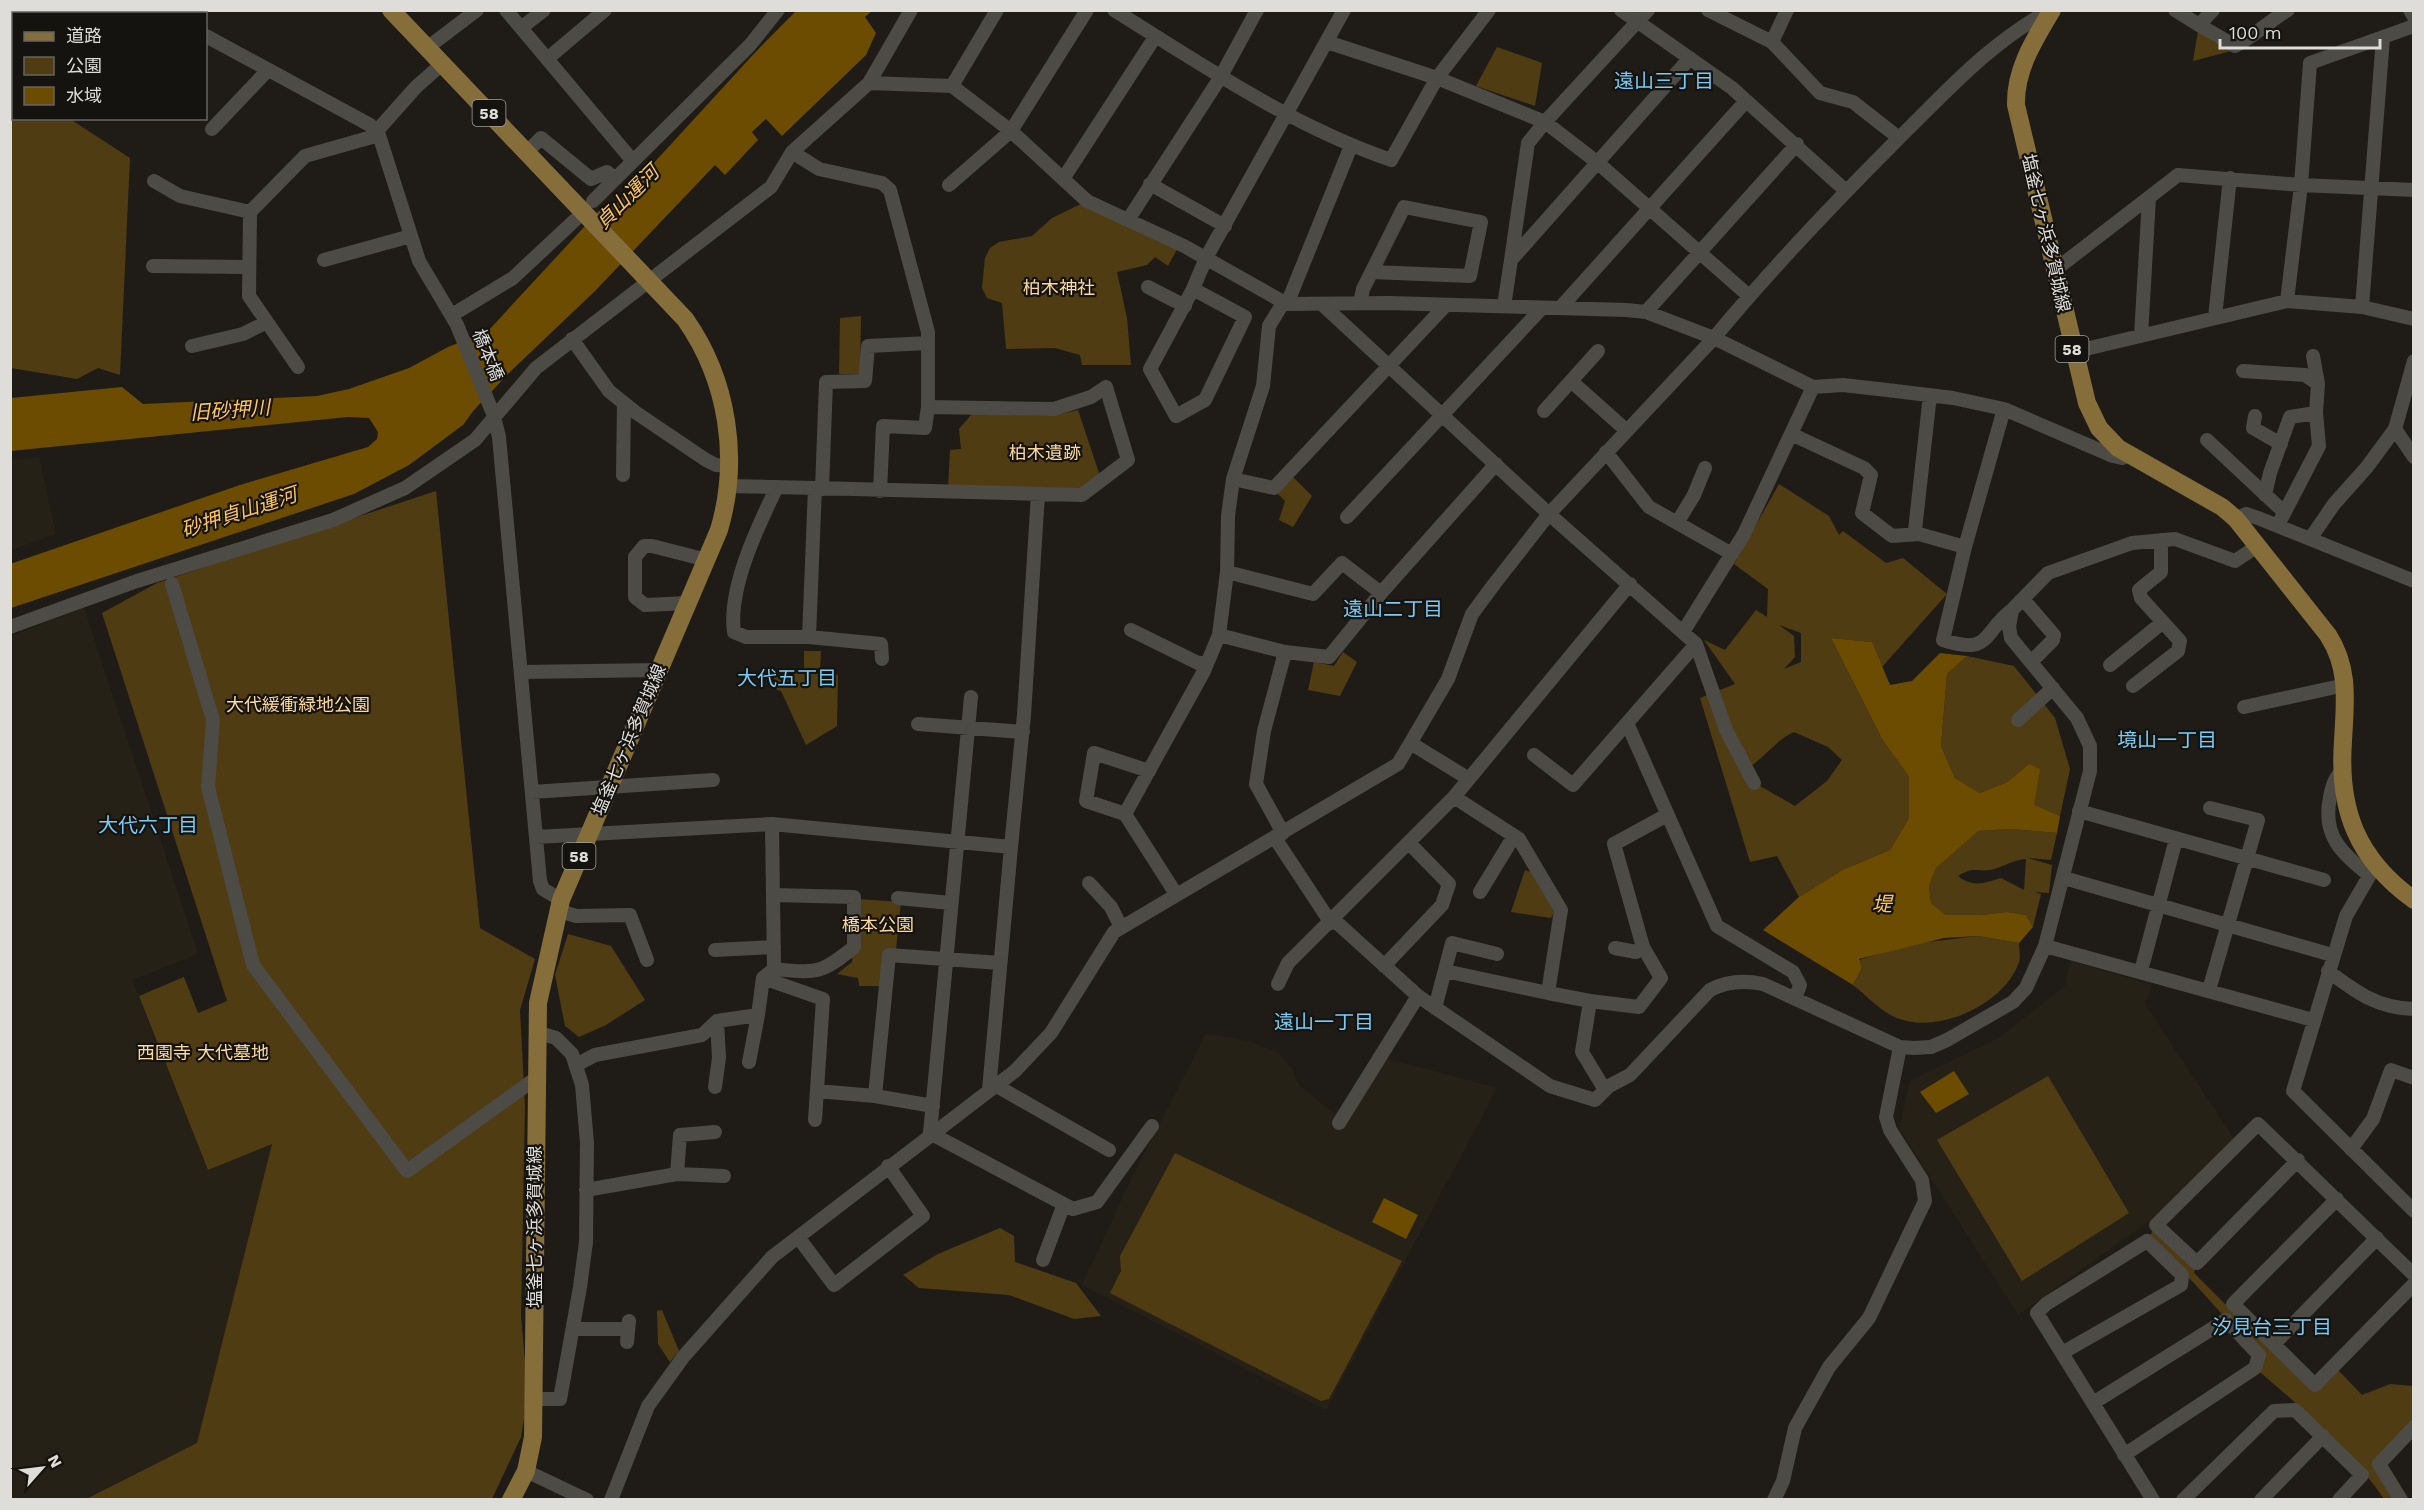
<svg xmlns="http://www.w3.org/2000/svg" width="2424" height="1510" font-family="'Work Sans','Noto Sans JP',sans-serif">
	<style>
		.built { fill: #262117 }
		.green { fill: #503c13; fill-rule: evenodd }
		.water { fill: #6b4c00 }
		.pier { fill: #1f1c18 }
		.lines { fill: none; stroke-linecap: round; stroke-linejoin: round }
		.minor { stroke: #4d4b46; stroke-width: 14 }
		.major { stroke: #866e3b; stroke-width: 18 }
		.labels { text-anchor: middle; stroke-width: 4.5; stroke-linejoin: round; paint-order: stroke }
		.shield { fill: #15130f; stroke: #a2a09d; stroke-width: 1.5 }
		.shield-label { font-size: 16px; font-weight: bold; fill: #deddda }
		.street-label { font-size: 18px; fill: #deddda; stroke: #15130f }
		.park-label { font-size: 18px; fill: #fbd99b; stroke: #15130f }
		.neighbourhood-label { font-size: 20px; fill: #78cbf5; stroke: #15130f }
		.water-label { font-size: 20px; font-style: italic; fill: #ffc653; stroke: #15130f }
	</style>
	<rect width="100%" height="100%" fill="#1f1c18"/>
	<path class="built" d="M39,457l17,77 -45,16v-90z
		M84,608l114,346 -66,26 76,190 64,-27 -75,300 -113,56 -73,1v-864z
		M2070,961l82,24 -7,19 89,135 -85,82 -131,94 -119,-187 11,-47 87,-42 68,-53z
		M1206,1033l45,9 26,10 15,16 6,16 48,39 40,-65 111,30 -171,322 -244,-125 46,-99z"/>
	<path class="green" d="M2199,25l40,24 -46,12z
		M1497,47l45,16 -7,43 -59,-20z
		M10,81l3,1 1,36 56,1 60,39 -10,217 -22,-7 -21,11 -66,-11z
		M1087,201l93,43 -12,22 -13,-9 -8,8 -30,7 10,46 4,47h-49l-2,-10 -25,-7 -49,1 -4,-46 -15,-5 -5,-10 3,-30 5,-10 9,-6 33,-6 20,-18z
		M861,316l-1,58h-21l1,-56z
		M1078,410l22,66 -20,15 -132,-3 2,-38 11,-1 -2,-20 13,-15 81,2z
		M1293,477l19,19 -19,31 -14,-7 6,-19 -8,-8z
		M1779,484l50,32 10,19 4,-4 43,32 17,-5 44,36 -65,73 -11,-25 -40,-4 51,101 27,38v41l-19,32 -48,20 -43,27 -22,-41 -27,6 -50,-164 35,-14 -31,-44 21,10 31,-40 11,7 1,-28 -34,-25zM1779,625l22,8v29l-17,7 11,-12 -1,-21zM1794,732l34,15 14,13 -15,21 -32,25 -35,-20 -9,-20c16,-11 25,-26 43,-34z
		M436,491l44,437 55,31 -15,51 5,95 -4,211 7,79 -7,42 -29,62 -408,1 113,-57 75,-299 -64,26 -69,-174 45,-19 14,36 29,-12 -125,-388 55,-30z
		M804,651h17l-1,20 18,4 -1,51 -31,19 -25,-54 -4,-1 -3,-12 1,-8h29z
		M1343,652l14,10 -17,34 -32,-6 6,-28 20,4z
		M1967,656l47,10 41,52 15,51 -10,47 -26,-10 -5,-42 -22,18 -27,11 -25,-15 -14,-32 6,-72z
		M2013,829l44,4 -6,27 -23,-2 24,7 -3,28 -14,-1 6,2 -8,33 -7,-12 -19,-3 -26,3h-35l-15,-12 -2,-17 7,-18 24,-23 18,-14zM2026,859l-2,31 -23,-12c-17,5 -28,10 -43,-2 16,-10 16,-4 32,-6 12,-2 21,-10 36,-11z
		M1525,870l6,2 23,40 -3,6 -40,-6z
		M857,899l44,3 -5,47 -13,37h-24l-1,-8 -21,-4 15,-12z
		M568,934l43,12 34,54 -39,25 -27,12 -14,-11 -10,-51z
		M1978,936l41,7c0,6 2,14 0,19 -14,42 -81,73 -122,56 -16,-6 -31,-23 -44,-33l9,-17 -3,-8 52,-16z
		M2048,1076l81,137 -107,68 -85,-141z
		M1175,1153l227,108 -73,138 -8,2 -211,-108 11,-22 -1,-15z
		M2156,1225l41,38 -3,10 32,32 7,-1 82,81 23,-15 24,25 28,-11 23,2v41l-34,37 22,35h-17c-34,-50 -83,-92 -129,-131l4,-13 -66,-73 -46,-41z
		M1000,1228l14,8 1,26 61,21 25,33 -27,3 -65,-24 -90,-7 -16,-13 35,-21z
		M662,1310l17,41 -9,11 -12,-18 -1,-33z"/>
	<path class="water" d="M796,11h76l-7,6 11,16 -10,22 -84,81 -16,-17 -14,13 6,8 -33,35 -10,-10 -120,126 -83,79 -38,40 -11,15 -54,40 -55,29 -343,114 -1,-44 230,-79 128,-38 9,-8 1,-7 -9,-14 -21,-1 -337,34v-53l111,-11 21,17 174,-8 32,-7 60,-21 39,-21 40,-16 121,-131z
		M1831,638l41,4 18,43 22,-4 28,-28 27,3 -20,18 -6,72 14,32 25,15 27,-11 22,-18 11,5 -6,36 26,11 -3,17 -44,-4 -35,2 -42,37 -7,18 2,17 15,12h35l26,-3 19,3 7,12 -14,16 -41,-7 -34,2 -85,21 3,9 -9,17 -90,-55 36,-33 43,-27 48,-20 19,-32v-41l-27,-38z
		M1954,1071l15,23 -33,19 -16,-21z
		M1384,1198l34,17 -12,24 -34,-17z"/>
	<path class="pier" d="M793,11l-175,191 -14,10 -4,-7 7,-7z"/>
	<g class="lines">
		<path class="minor" d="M153,10l7,4
			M506,10l126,150
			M1114,10c90,56 176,115 277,150l46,-82 52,-68
			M1621,10l111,78 114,103
			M1708,10l64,32 48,51 33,9 46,36
			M2175,10l24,15 14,-15
			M2410,10l4,7
			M192,14l1,-4
			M2199,25l36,21c20,-10 34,-25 53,-36
			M521,28l23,-18
			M206,36l164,89 9,10 40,126 38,64 37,91 5,21 41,444 3,8 18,11
			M1327,42l110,36 108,44 53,41 151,133
			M1772,42l15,-32
			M10,48l4,-5
			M427,48l50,-38
			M547,59l58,-49
			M869,83l83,3 59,45 76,70 97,45 103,58 102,-1 237,7 20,2 68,26c57,-69 119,-134 183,-198 50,-49 90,-95 153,-130
			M952,86l45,-76
			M212,129l56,-59
			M376,132l40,-45 26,-23
			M527,152l14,-14 50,41 16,-7 7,6
			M792,152l27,17 63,14 8,7 38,142v75l126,2 37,-12 15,-10 22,73 -46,35 -267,-7
			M1063,179l92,-142
			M154,181l26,15 70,16
			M1150,184l75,42
			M949,185l62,-54 76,-121
			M593,201l157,-156 28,-35
			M1128,220l92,-142 37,-68
			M324,260l87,-24
			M1511,260l17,-117 17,-21 103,-112
			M153,266l96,1
			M2055,270l123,-95 123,10 113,5
			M1148,287l37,19
			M1193,289l52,28 -40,83 -29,16 -26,-47 43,-80 13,-31 138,-248
			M2287,301l14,-116 9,-122 104,-37
			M1360,303l3,-14 41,-82 77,15 -11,54 -98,-4
			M1287,304l64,-158
			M1324,306l225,208 147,130 -123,141 -39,-30
			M1504,306l7,-46 179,-202
			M1561,307l185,-206
			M2362,307l21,-269
			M1646,312l151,-168
			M452,315l61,-37 62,-58
			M2215,317l15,-139
			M2141,336l8,-138
			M572,339l37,52 26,21 71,48 10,5 13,1
			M192,346l51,-12 24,-12
			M2073,352l214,-51 75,6 52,12
			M298,367l-49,-71 1,-84 55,-56 74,-21
			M2243,371l62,4 13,9
			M1571,381l56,50
			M1813,387l30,-2 44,5 66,8 51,11 109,47 9,2 7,-3
			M2004,409l-39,138 -22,93c49,16 39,-8 69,-30
			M1544,411l54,-60
			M2255,416l-2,12 28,16
			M2395,429l19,28
			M1791,434l73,34 7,7 -9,38 30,23 27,-2 46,13
			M2207,440l77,72
			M1606,452l43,55 83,47
			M623,475l1,-72
			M1233,479l41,9 172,-183
			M728,486l87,2 -6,149h-63l-12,-5c-6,-43 23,-104 42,-143
			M822,489l4,-107 39,-1 3,-35 60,-3
			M880,491l3,-65 42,2 3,-21
			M2265,495l5,-22 20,-56 26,-4
			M1347,517l195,-209
			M2236,519l10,-5 12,4 156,63
			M1677,523l17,-28 11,-27
			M2278,525l41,-79 -3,-33 2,-29 -5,-28
			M1919,534l-4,-4 15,-135
			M2310,539l24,-35 33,-37 28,-38 19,-68
			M1227,572l86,22 29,-31 39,30
			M172,584l41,136 -5,67 45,178 154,206 128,-92
			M2023,599l31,36 -1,5 -22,22
			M689,603l-44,2 -10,-8v-40l9,-11h8l55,14
			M10,627l127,-46 196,-61 72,-32 70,-48 61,-72 235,-181 21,-35 77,-69 42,-73
			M1131,630l67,33h9
			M1219,635l66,17 -21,79 -8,53 27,49
			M809,637l72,7 1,15
			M1696,644l30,86 28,53
			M1285,652l44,5 52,-64 115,-129
			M2110,665l53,-43
			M522,672l138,-2
			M2133,686l45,-35 2,-10 -39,-43 -2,-8 22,-18v-32
			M971,697l-41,436 143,76 24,-7 55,-76
			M2244,707l101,-22
			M2018,720l35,-32
			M1627,723l90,203 76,46 7,13 -5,14
			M918,724l105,8
			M1412,744l57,35
			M2341,772c-7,7 -9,15 -11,25 -8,39 11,55 39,78
			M532,792l181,-12
			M1454,797l65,42 42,71 -13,83 42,8 -8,51 23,38
			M2079,811l245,69
			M1125,814l-39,-13 8,-48 55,18
			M536,837l236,-13 239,23 13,-132 14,-221
			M1275,838l56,85
			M2375,866l-29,50 -53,175 121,120
			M2064,878l268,77
			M1089,883l22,24 10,20
			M1480,892l34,-56
			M1176,894l-51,-80 79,-143 15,-36 8,-63 1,-56 5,-37 30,-93 6,-60 14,-23
			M773,895l81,2v50c-34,28 -37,26 -80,22
			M898,898l53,5
			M557,910l19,6 54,-1 17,45
			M1334,920l84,76 132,90 45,14 14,-14 21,-11 80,-85c17,-9 34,-10 53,-6l137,63 14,1 17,-1 16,-7 66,-38 13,-14 19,-42 45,-175v-25l-13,-28 -66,-80 -2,-11 3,-17 36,-37 84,-30 43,-4 60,22 24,-16
			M2045,946l268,74
			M1615,948l21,4 7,-5
			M715,950l59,-3
			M1384,966l58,-61 7,-21 -40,-41
			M1445,971l103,22
			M2141,971l35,-132
			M2328,971c28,21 49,37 86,38
			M763,978l60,21 -8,121
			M1278,984l10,-21 166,-166 176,-213
			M2209,990l49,-170 -48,-12
			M1590,1001l49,6 22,-29 -18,-31 -29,-103 53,-29
			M1435,1008l17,-65 45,11
			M749,1062l9,-47
			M576,1065l19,-10 107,-20 15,-14 41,-6 5,-37 11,-9 -2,-145
			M995,1085l114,65
			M715,1087l4,-29 -2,-37
			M989,1090l22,-243
			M817,1091l58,5 14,-141 111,8
			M875,1096l58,10
			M1339,1123l79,-127
			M2351,1149l22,-30 18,-49 23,8
			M2298,1160l-101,103 -41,-38 102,-101 156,151
			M677,1174l3,-39 35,-3
			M586,1190l91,-16 47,2
			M2337,1199l-104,105 82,81 99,-101
			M798,1237l36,48 89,-69 -35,-50
			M1043,1260l21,-56
			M573,1329h55
			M627,1342l2,-21
			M2274,1344l103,-106
			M2062,1353l119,-68 1,-10 -35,-34 -101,63 -9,9 116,187
			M535,1399h25l20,-112 6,-45 1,-99 -5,-58 -10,-31 -16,-16 -20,-6
			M2093,1403l133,-83 33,35 -4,13 -131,87
			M526,1471l61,29
			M611,1500l37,-94 36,-50 88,-99 243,-186 36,-38 63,-101 284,-168 50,-85 24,-65 23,-31 54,-69 165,-176 99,49 -69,147 -61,98
			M1774,1500l9,-19 12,-53 34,-61 40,-49 56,-117 -3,-21 -32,-50 -4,-13 14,-70
			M2183,1500l91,-89 21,-1 67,65 -23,25
			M2261,1500l62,-64
			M2401,1500l-22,-36 35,-37"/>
		<path class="major" d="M391,10l294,309c43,61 55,140 34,211l-158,370 -23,103 -5,434 -7,34 -15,29
			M2052,10c-18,30 -37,60 -36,95l71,298 12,25 19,20 104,59 14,12 92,116c22,34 17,67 15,106 -5,69 14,118 71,159"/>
	</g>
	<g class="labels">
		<g class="shield">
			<rect x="472.5" y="100" width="33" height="26" rx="4.5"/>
			<rect x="2055.5" y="336" width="33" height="26" rx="4.5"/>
			<rect x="562.5" y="843" width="33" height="26" rx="4.5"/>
		</g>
		<g class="shield-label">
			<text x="489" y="119">58</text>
			<text x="2072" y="355">58</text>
			<text x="579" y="862">58</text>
		</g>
		<g class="street-label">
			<text transform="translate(2046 233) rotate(77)" y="6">塩釜七ヶ浜多賀城線</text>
			<text transform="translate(488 355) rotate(68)" y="6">橋本橋</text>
			<text transform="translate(629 740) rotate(-67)" y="6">塩釜七ヶ浜多賀城線</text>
			<text transform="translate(535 1227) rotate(-90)" y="6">塩釜七ヶ浜多賀城線</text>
		</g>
		<g class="park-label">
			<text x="1059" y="294">柏木神社</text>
			<text x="1045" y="459">柏木遺跡</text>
			<text x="298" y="711">大代緩衝緑地公園</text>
			<text x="878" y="931">橋本公園</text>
			<text x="203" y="1059">西園寺 大代墓地</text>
		</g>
		<g class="neighbourhood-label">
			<text x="1664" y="88">遠山三丁目</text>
			<text x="1393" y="616">遠山二丁目</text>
			<text x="787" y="685">大代五丁目</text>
			<text x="2167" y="747">境山一丁目</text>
			<text x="148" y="832">大代六丁目</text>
			<text x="1324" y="1029">遠山一丁目</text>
			<text x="2272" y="1334">汐見台三丁目</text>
		</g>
		<g class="water-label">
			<text transform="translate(627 197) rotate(-45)" y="7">貞山運河</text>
			<text transform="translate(230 410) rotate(-4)" y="7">旧砂押川</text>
			<text transform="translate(239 512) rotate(-18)" y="7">砂押貞山運河</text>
			<text x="1882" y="911">堤</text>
		</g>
	</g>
	<rect width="2424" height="1510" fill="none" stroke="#deddda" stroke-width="24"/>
	<rect x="12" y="12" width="195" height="108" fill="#15130f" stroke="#656460" stroke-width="1.5"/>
	<rect x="24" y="32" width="30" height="9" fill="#866e3b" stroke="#656460" stroke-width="1.5"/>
	<text x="66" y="42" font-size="18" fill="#deddda">道路</text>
	<rect x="24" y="57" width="30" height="18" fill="#503c13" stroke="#656460" stroke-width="1.5"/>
	<text x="66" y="72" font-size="18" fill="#deddda">公園</text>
	<rect x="24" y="87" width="30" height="18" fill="#6b4c00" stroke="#656460" stroke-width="1.5"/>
	<text x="66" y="102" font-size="18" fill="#deddda">水域</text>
	<g transform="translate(42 1468) rotate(62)" stroke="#15130f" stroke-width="4.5" paint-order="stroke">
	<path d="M0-4.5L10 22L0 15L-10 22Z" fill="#deddda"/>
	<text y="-9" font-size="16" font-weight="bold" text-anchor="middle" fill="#deddda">N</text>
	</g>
	<path d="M2220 39v9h160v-9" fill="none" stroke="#deddda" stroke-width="3"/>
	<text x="2229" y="39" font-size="18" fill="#deddda" stroke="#15130f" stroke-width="4.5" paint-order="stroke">100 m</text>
</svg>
